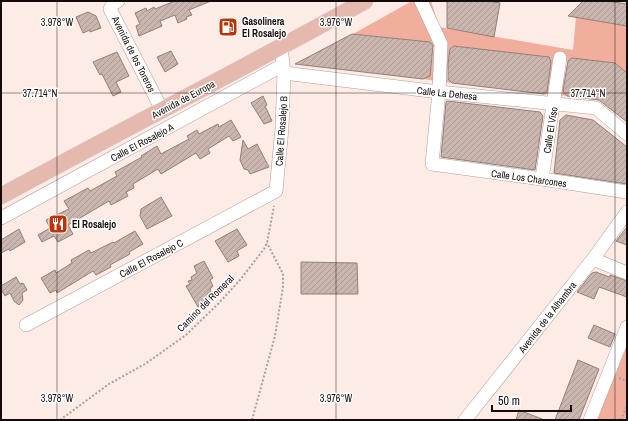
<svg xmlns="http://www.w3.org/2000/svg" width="628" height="421" font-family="'Archivo Narrow',sans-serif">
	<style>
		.park { fill: #f1ae9c }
		.building { fill: url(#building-hatch); stroke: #937f7a }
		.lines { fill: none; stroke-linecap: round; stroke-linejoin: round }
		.minor-casing { stroke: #b29e98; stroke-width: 14 }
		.major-casing { stroke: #d0cece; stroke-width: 17 }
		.path { stroke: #ac9e9a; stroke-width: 2; stroke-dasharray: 2 2; stroke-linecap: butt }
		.minor { stroke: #fff; stroke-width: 13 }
		.major { stroke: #e5b9ad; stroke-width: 16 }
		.ticks { fill: none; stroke: #120b09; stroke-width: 1; stroke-opacity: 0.45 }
		.labels { text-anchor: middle; stroke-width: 3; stroke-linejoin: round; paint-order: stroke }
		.poi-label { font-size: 10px; font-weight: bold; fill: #120b09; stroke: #fff; text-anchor: start }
		.street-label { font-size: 10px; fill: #120b09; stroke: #fff }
		.ticks-label { font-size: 10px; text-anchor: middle; fill: #120b09; stroke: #fff; stroke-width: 3; stroke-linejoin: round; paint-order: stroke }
	</style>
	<defs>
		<pattern id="building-hatch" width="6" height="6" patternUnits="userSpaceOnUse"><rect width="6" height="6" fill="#cab5af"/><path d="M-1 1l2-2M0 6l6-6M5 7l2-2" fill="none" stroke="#ac9a95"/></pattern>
	</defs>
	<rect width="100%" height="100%" fill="#fdebe6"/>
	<path class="park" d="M412,1h19l8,26 134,23 3,-33 51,9v47l-13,-10 -42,-5 -6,4 -3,29 4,5 -23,-2 4,-3 3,-29 -2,-5 -95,-11 -4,3 -4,29 6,5 -29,-4 7,-3 4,-29 -4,-5 -77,-8z
		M627,346v74h-30z"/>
	<path class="building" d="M175,1h36l-22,9 3,5 -6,2 1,2 -9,4 -3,-8 -15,6 2,5 -23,10 -3,-10 4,-2 -5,-11 11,-5 1,3 7,-4 1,2z
		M447,1h40l13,2 -6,34 -47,-9z
		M583,1h24l20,3v22l-59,-10z
		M88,12l8,4 5,12 -11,4v-2l-7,3 -7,-16z
		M352,34l78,8 3,4 -3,30 -7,3 -128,-15z
		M454,46l95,11 2,5 -4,30 -3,2 -92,-11 -4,-4v-15l2,-15z
		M171,51l7,13 -13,8 -8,-15z
		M117,52l12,24 -13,6 5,10 -8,4 -11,-22 -2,1 -7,-13z
		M572,58l43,5 12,10v49l-28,-22 -32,-4 -4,-5 5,-30z
		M263,96l4,9 -2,1 7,15 -8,3 -13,-21z
		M447,101l93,11 3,4 -8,54 -94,-13 5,-55z
		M566,115l27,5 34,27v37l-73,-11 6,-53z
		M231,120l10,17 -8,4 -4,-5 -21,13 2,4 -10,6 -4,-6 -35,21 -3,-5 -25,15 1,4 -8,4 2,4 -17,9 -2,-4 -41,24 5,9 -15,8 -4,-6 -12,6 -4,-7 12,-7 -4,-8 23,-11 -5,-8 24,-13 2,3 27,-15 -2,-4 27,-15 -1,-1 16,-10 4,8 28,-15 -2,-3 10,-6 2,4 19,-10 1,3z
		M243,140l5,9 9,-5 12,23 -19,7 -2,-4 -4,-1 -4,-9z
		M161,197l11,19 -25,13 -7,-13 1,-7z
		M627,227v18l-11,-4z
		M19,229l6,13 -15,9 -1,-2 -8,4v-13z
		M237,229l10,16 -10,6 2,5 -11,6 -13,-21z
		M135,231l8,13 -14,8 1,2 -20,11 1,2 -15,8 -3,-4 -36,22 -1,-3 -6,3 -9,-15 14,-8 1,3 16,-10 -1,-3 18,-10 2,3 22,-11 1,1z
		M204,261l9,17 -3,2 3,6 -3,3 1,2 -4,3 3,6 -12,7 -12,-21 4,-2 -2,-3 4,-1 -1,-3 6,-4 -3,-7z
		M301,262l56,1 1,31h-57z
		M596,272l13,5 1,-2 17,6v16l-28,-10 -5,12 -17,-7 15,-19z
		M16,277l4,7 3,-1 4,7 -5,3 1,7 -4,5 -5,-4 -4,-8 -5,3 -4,-7v-3z
		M594,325l21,9 -5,13 -22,-9z
		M578,360l21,9 -20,51h-24z
		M519,410l23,9v1h-26z"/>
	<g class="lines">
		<defs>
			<path id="minor" d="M118,1l-5,3 -3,5 52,101
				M421,1l20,43 -2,48 -7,72 110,15 85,13
				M281,48l3,24 8,2 147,18 157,16 31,26
				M542,179l18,-121
				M1,218l282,-153
				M593,259l34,14
				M26,325l250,-134 6,-63 2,-56
				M465,420l128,-161 34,-47
				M590,420l37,-93"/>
			<path id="major" d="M1,196c121,-66 243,-128 364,-195"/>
		</defs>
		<use href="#minor" class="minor-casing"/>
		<use href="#major" class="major-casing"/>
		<path class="path" d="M619,378l8,3
			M60,420l49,-36 36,-20 41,-29 33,-32 21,-23 24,-31 3,-6 7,-37
			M252,420l23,-84 8,-49v-13l-16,-31
			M621,420l6,-15"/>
		<use href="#minor" class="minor"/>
		<use href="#major" class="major"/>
	</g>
	<path class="ticks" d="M57,1v419M336,1v419M615,1v419M1,93h626"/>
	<defs>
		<symbol id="fuel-square" viewBox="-11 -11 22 22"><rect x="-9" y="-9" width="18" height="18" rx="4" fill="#bc3305" stroke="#fff"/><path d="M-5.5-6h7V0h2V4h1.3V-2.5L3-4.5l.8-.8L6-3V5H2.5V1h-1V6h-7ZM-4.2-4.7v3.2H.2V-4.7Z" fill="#fff"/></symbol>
		<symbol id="restaurant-square" viewBox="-11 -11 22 22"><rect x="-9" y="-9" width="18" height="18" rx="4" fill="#bc3305" stroke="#fff"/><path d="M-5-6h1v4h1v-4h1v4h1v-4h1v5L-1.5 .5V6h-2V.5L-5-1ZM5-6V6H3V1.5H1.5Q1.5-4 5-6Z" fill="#fff"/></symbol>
	</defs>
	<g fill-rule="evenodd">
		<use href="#fuel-square" x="217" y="16" width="22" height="22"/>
		<use href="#restaurant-square" x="47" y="213" width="22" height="22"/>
	</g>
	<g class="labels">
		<g class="poi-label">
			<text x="242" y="25">Gasolinera<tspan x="242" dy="12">El Rosalejo</tspan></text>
			<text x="72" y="228">El Rosalejo</text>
		</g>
		<g class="street-label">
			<text transform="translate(134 54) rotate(63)" y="4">Avenida de los Toreros</text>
			<text transform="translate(447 93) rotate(6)" y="4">Calle La Dehesa</text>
			<text transform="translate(183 99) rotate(-28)" y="4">Avenida de Europa</text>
			<text transform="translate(550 130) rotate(-81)" y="4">Calle El Viso</text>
			<text transform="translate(281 131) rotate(-86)" y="4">Calle El Rosalejo B</text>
			<text transform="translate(142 142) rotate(-28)" y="4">Calle El Rosalejo A</text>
			<text transform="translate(529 178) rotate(8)" y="4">Calle Los Charcones</text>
			<text transform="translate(151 258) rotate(-28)" y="4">Calle El Rosalejo C</text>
			<text transform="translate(205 303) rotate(-45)" y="4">Camino del Romeral</text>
			<text transform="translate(547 317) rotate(-52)" y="4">Avenida de la Alhambra</text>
		</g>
	</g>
	<g class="ticks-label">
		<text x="57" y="26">3.978°W</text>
		<text x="336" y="26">3.976°W</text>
		<text x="40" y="97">37.714°N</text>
		<text x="588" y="97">37.714°N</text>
		<text x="57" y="402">3.978°W</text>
		<text x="336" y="402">3.976°W</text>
	</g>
	<rect width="628" height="421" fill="none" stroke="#120b09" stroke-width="4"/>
	<path d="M492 405v6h79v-6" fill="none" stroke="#120b09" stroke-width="2"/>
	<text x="498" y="405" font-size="12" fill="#120b09" stroke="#ffffff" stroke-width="3" paint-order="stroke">50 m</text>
</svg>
